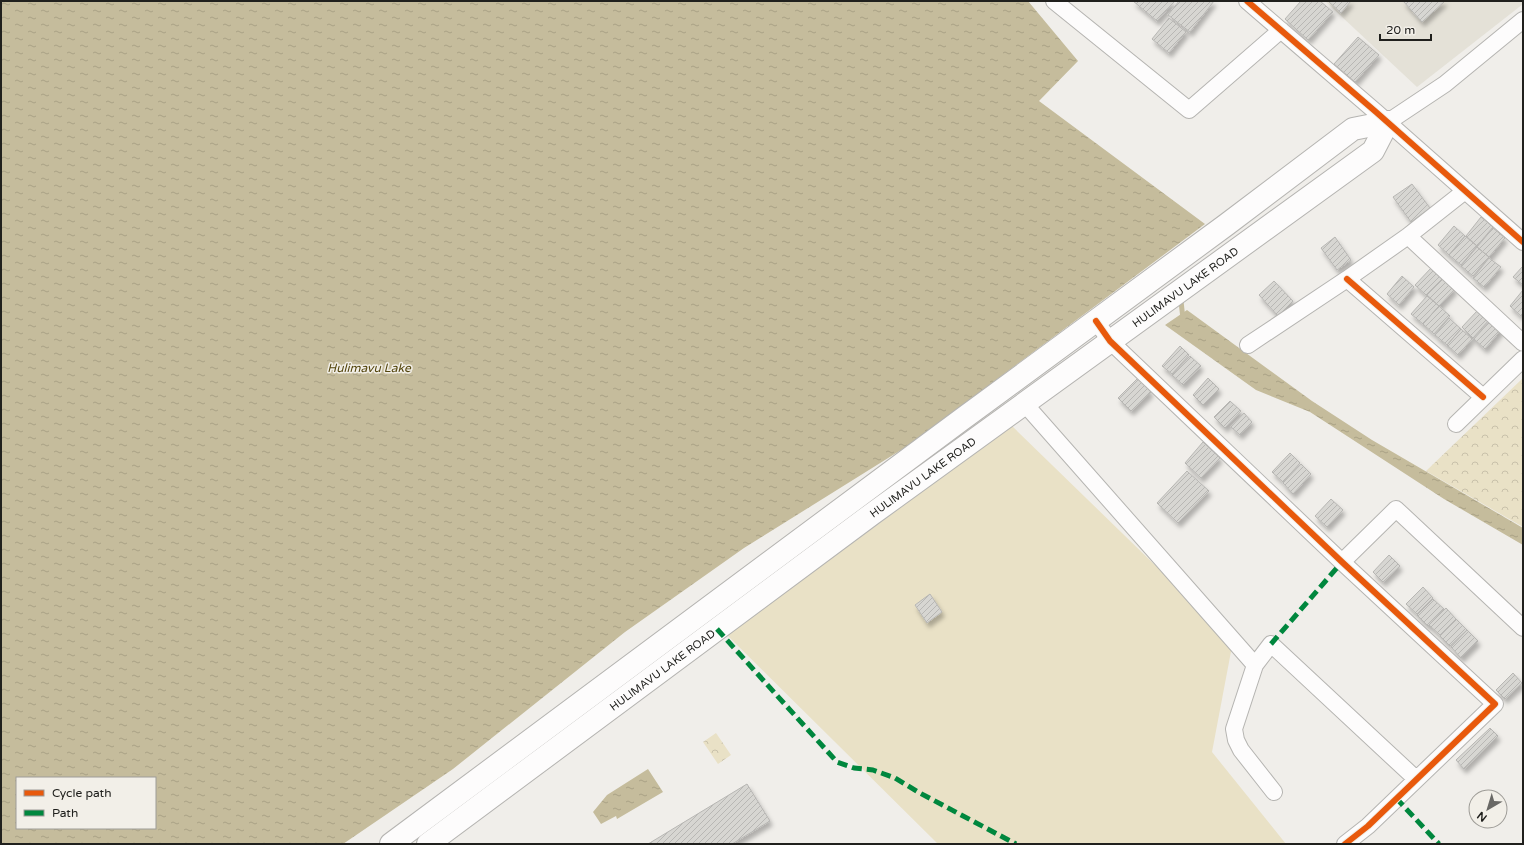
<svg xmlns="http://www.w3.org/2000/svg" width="1524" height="845" font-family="'Varela Round',sans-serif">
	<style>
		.built { fill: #e4e1d7 }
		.green { fill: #e9e1c6 }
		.park { fill: url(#park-crowns) }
		.water { fill: url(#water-ripples); fill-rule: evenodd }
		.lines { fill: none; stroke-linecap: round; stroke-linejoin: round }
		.stream { stroke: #c5bc9c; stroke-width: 5 }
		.building { fill: url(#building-hatch); stroke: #b7b6b3; filter: url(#shadow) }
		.street-casing { stroke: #b5b4b1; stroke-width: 18 }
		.secondary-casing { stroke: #b5b4b1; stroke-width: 24 }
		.street { stroke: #fdfcfc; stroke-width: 16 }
		.secondary { stroke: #fdfcfc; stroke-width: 22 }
		.quiet { stroke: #00873e; stroke-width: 5; stroke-dasharray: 10 5; stroke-linecap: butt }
		.cycleway-casing { stroke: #f2efe8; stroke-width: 8 }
		.cycleway { stroke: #e8590c; stroke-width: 6 }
		.labels { text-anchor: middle; stroke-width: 3; stroke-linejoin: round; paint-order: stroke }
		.street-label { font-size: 11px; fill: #20201d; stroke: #f2efe8 }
		.water-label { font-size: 12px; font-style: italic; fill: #52440b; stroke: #f2efe8 }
	</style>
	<defs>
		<pattern id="park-crowns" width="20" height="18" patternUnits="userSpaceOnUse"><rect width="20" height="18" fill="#e9e1c6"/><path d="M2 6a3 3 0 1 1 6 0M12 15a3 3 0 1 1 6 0" fill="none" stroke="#c8c1aa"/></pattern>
		<pattern id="water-ripples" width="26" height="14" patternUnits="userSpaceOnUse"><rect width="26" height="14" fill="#c5bc9c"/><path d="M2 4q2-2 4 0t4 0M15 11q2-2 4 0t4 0" fill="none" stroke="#a9a186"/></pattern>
		<pattern id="building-hatch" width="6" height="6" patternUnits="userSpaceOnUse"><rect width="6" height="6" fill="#d7d6d2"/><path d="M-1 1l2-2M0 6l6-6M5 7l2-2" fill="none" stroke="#b8b7b4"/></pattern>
		<filter id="shadow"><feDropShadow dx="2.5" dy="4.5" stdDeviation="2" flood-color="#0004"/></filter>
	</defs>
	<rect width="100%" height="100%" fill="#f0eeea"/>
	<path class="built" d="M1325,1h198v3l-106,83z"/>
	<path class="green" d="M1012,426l221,215 -21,111 74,92h-348l-211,-209z"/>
	<path class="park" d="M1523,378v149l-97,-56z
		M716,733l15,22 -13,9 -15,-22z"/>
	<path class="water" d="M1,1h1027l50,60 -39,40 166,123 -296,221 -165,103 -119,84 -172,137 -110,75h-342zM17,778h138v50h-138z
		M1187,310l125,91 60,39 151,88v17l-79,-46 -134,-87 -54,-22 -91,-65z
		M648,769l15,23 -46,27 -1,-3 -15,8 -8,-12 14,-17z"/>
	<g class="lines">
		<path class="stream" d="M1179,298l2,3 2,18"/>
	</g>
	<path class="building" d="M1133,1h42l-18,20z
		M1179,1h35l-24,31 -22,-17z
		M1301,1h19l13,11 -25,28 -23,-21z
		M1328,1h23l-10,12z
		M1403,1h42l-23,21z
		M1169,18l17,14 -17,21 -17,-14z
		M1358,37l21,18 -24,27 -21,-18z
		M1412,184l18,24 -19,14 -18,-25z
		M1481,217l12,10 -16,19 -11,-10z
		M1454,226l11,10 -16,19 -11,-10z
		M1493,228l12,10 -16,19 -12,-10z
		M1465,236l12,10 -16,19 -12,-10z
		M1335,237l16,23 -14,10 -16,-22z
		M1477,247l12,10 -16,19 -12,-10z
		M1489,258l12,9 -17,20 -11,-9z
		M1523,266v19l-10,-8z
		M1432,267l12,10 -18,18 -11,-10z
		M1402,276l12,11 -15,18 -12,-11z
		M1443,278l12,11 -16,17 -12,-11z
		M1274,281l19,20 -15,15 -19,-21z
		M1523,290v24l-2,2 -11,-10z
		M1427,296l12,10 -16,18 -12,-10z
		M1439,306l11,10 -16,18 -11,-10z
		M1478,310l11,10 -16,18 -11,-11z
		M1449,318l12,11 -14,16 -12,-10z
		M1491,320l11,9 -17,20 -11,-10z
		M1461,329l11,10 -14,16 -11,-10z
		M1180,346l9,9 -17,19 -10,-8z
		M1190,356l11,10 -18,19 -11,-10z
		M1138,378l13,14 -20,19 -13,-13z
		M1208,378l11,11 -16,16 -10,-10z
		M1230,401l11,10 -16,17 -11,-11z
		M1244,413l8,9 -12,13 -9,-8z
		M1203,442l17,16 -19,20 -16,-15z
		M1290,453l10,10 -17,19 -11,-10z
		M1301,464l10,10 -18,20 -10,-11z
		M1187,471l22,20 -31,32 -21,-20z
		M1331,499l12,11 -16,17 -12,-11z
		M1389,555l11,11 -17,16 -10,-10z
		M1423,587l10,11 -16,16 -11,-10z
		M930,594l12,18 -15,11 -12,-18z
		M1433,599l11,10 -16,17 -11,-11z
		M1446,608l10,11 -16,16 -11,-10z
		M1456,619l11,11 -17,16 -10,-10z
		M1467,630l11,11 -17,17 -10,-11z
		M1513,673l9,10 -17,16 -9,-9z
		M1490,728l8,8 -34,33 -8,-9z
		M747,784l23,37 -38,23h-84z"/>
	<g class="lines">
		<defs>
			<path id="street" d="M1054,1l135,109 92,-80
				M1247,1l129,111 147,130
				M1388,122l57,-38 78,-64
				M1408,236l115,107
				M1347,279l136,118
				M1096,321l14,20 232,221 153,142 -127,122 -23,18
				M1248,345l99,-66 61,-43 57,-45
				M1024,403l231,262
				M1456,424l67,-65
				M1342,562l54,-53 127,119
				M1274,792l-33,-42 -5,-10 -2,-11 21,-64 16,-21 145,135"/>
			<g id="secondary">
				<path d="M391,844l570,-424 265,-195 127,-96 35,-7"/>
				<path id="s1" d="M428,844l444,-330 501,-363 15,-29"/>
			</g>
		</defs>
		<use href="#street" class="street-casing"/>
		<use href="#secondary" class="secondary-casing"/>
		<use href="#street" class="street"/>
		<use href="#secondary" class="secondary"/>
		<path class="quiet" d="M717,629l120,133 17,6 19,2 22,8 23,14 98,52
			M1271,644l71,-82
			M1396,798l43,46"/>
		<defs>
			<path id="cycleway" d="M1247,1l129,111 147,130
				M1347,279l136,118
				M1096,321l14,20 232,221 153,142 -127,122 -23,18"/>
		</defs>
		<use href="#cycleway" class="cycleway-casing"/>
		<use href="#cycleway" class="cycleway"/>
	</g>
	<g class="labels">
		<g class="street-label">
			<text dy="4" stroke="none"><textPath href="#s1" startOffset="940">HULIMAVU LAKE ROAD</textPath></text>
			<text dy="4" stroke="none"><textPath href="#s1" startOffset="616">HULIMAVU LAKE ROAD</textPath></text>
			<text dy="4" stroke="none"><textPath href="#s1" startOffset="292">HULIMAVU LAKE ROAD</textPath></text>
		</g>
		<g class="water-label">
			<text x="369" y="372">Hulimavu Lake</text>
		</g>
	</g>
	<rect width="1524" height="845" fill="none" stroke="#20201d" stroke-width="4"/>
	<rect x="16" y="777" width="140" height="52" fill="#f2efe8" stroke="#9e9c97"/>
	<rect x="24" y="790" width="20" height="6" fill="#e8590c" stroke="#9e9c97"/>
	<text x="52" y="797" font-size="12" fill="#20201d">Cycle path</text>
	<rect x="24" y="810" width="20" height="6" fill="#00873e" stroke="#9e9c97"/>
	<text x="52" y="817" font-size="12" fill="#20201d">Path</text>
	<g transform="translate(1488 809) rotate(218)"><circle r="19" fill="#f2efe8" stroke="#9e9c97"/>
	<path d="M0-3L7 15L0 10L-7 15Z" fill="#696865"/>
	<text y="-6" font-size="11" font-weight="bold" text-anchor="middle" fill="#20201d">N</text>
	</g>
	<path d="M1380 34v6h51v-6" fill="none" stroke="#20201d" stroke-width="2"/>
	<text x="1386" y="34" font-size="12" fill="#20201d" stroke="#f2efe8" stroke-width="3" paint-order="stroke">20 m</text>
</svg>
